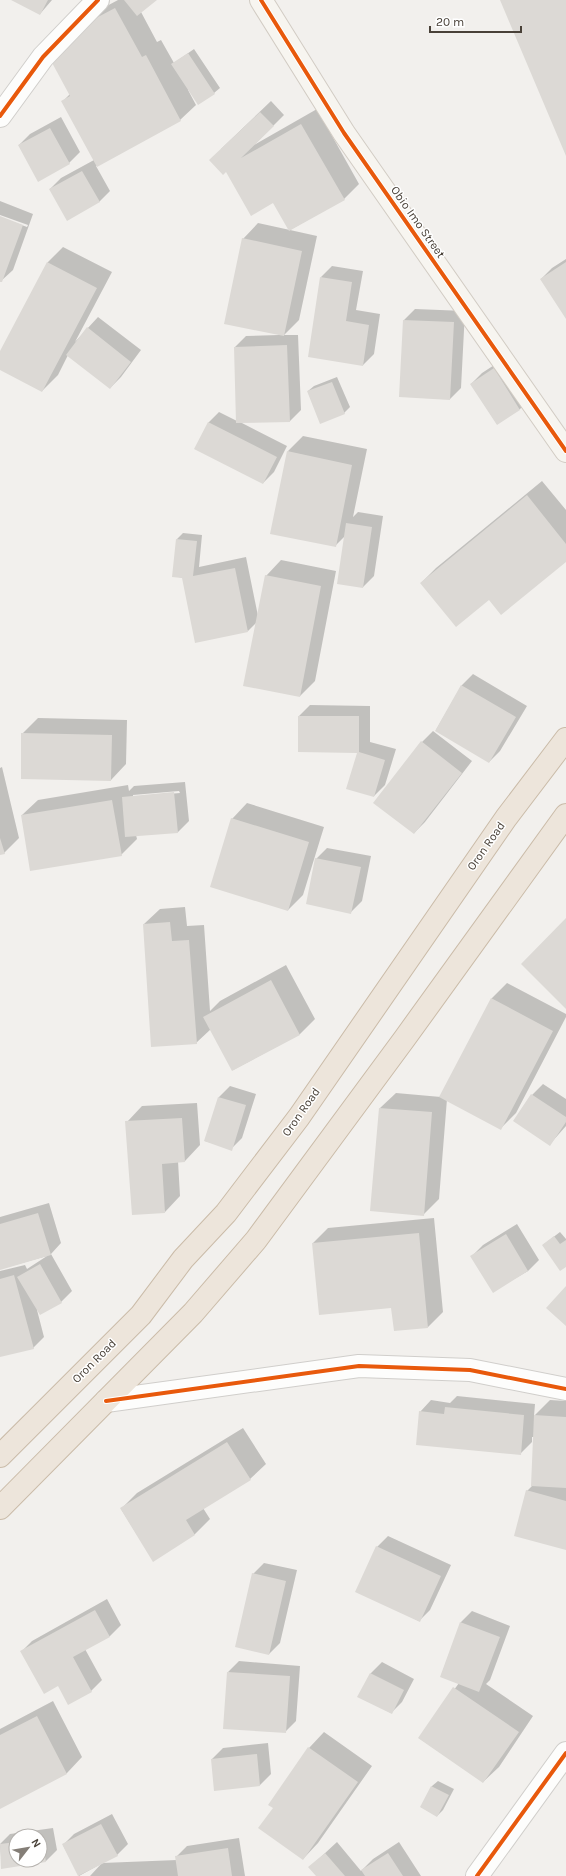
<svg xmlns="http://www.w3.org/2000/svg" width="566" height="1876" font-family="Karla,sans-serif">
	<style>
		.shadow { fill: #0003; fill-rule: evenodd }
		.building { fill: #dcd9d5 }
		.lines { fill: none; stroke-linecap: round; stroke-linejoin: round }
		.street-casing { stroke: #d0cecb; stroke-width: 24 }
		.secondary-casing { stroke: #d2ccc4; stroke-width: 24 }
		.highway-casing { stroke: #cabba8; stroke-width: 24 }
		.street { stroke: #fdfdfc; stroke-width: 22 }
		.secondary { stroke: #f7f5f0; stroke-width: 22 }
		.highway { stroke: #ede5db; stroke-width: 22 }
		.cycleway-casing { stroke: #fff; stroke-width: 6 }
		.cycleway { stroke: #e8590c; stroke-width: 4 }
		.labels { text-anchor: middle; stroke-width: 3; stroke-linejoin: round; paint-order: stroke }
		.street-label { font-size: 12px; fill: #494138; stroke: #fff }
	</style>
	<rect width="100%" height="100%" fill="#f2f0ed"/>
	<path class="shadow" d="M13,0h39l-12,14z
		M118,0h37l-14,12 16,30 4,-2 13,23 20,-14 26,39 -6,5 -26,-3 8,15 -16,15 -84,46 14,25 -11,11 -49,-13 11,-11 33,-18 -31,-59 7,-7 -10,-63z
		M271,101l13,14 -30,30 63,-36 42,75 -15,15 -54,31 27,6 -18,84 -15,15h14l3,75 -11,11 -50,1 47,24 -13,26 -11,11 -55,-60 11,-11 18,9 -2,-74 11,-11 33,-1 -36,-96 15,-16 32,7 -17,-28 -52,-53z
		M61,117l19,35 -11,11 -50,-18 11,-11z
		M0,201l33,13 -20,56 -12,11h-1v-64l27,10 1,-2 -28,-10z
		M63,247l49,25 -37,70 23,-25 43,33 -20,27 -11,11 -42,-33 -10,20 -16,16 -42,-23v-15l48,-91z
		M566,259v58l-25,-38 11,-11z
		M332,266l31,5 -7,39 24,4 -6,40 -11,11 -42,-88z
		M415,309l50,2 -4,77 -11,11 -50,-3 4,-76z
		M505,358l26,40 -11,11 -23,15 -26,-40 11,-11z
		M337,377l13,30 -6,6 -36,-22 6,-5z
		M303,436l64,13 -14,68 5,-5 25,4 -9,60 -11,11 -18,-51 -10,10 -47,-95z
		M542,481l24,29v51l-77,37 -68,-15 15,-15z
		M183,533l19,2 -3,32 47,-10 12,59 8,-40 15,-16 55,11 -21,110 -15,15 -43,-74 -9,9 -64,-53 -11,-2 4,-37z
		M473,674l54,32 -27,45 -11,11 -53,-32 26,-45z
		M310,705l60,1v36l26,7 -11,36 -11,11 -16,-44 -59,-36z
		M38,718l89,2 -1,44 -15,16 -89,-46z
		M433,731l39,30 -47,61 -11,11 -39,-31 47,-60z
		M2,767l17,71 -15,15 -4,1v-86z
		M185,782l4,39 -11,11 -42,3 1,4 -16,16 -99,-40 16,-15 90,-15 1,6 5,-5zM179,791l1,2 -47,4v-2z
		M247,803l77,24 -21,68 -15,15 -56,-91z
		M327,848l44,8 -9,45 -11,11 -35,-53z
		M185,907l2,19 17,-1 6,86 10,-10 66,-36 29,54 -15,15 -67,36 -22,-41 -15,14 -52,-119 16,-15z
		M507,983l59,31v3l-50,96 -15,15 -54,-29 -8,100 -16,16 -43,-107 16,-15 45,4 51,-99z
		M543,1084l23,15v27l-16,18 -18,-49z
		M230,1086l26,8 -14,44 -11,11 -26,-8 14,-44z
		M197,1103l3,42 -15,16h-7l2,35 -15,16 -38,-90 15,-16z
		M49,1203l12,40 -10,11 21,37 -11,11 -24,8 7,27 -11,11 -33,8v-85l25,-6 2,4 20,-13 -47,13v-52z
		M434,1218l9,94 -15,15 -36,-20 -79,-64 15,-15z
		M517,1224l22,36 -11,11 -35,20 -21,-35 11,-11z
		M560,1232l6,7v27l-23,-21z
		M457,1396l78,8 -1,12 16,-16 16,1v148l-39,-58 5,-5 2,-49h-2v5l-12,12 -100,-42 11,-12 19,3z
		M243,1428l23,36 -16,15 -47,29 7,11 -15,15 -42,26 -32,-51 16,-16z
		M388,1536l63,29 -21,45 -11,11 -62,-30 20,-44z
		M264,1563l33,7 -17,73 -11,11 -16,-80z
		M107,1599l14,26 -11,11 -25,13 17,31 -11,11 -70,-39 11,-11z
		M472,1611l38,15 -20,54 -4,4 47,32 -34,51 -16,15 -64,-44 40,-55 -18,-7 20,-54z
		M239,1661l61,5 -4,55 -11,11 -57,-60z
		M382,1662l32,17 -12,23 -11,11 -32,-17 12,-23z
		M53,1701l29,56 -15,16 -67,35v-79z
		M324,1732l48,34 -54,77 -15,16 -29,-52 35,-59z
		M268,1743l3,31 -11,11 -45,4 -3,-30 11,-11z
		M438,1781l16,8 -11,21 -6,6 -16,-9 11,-21z
		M112,1814l16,30 -11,11 -38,21 -16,-31 11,-11z
		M53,1828l4,22 -11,11 -44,7 -2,-24 10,-10zM16,1836h24v24h-24z
		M239,1838l6,38h-155l12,-13 75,-3 -1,-3 11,-11z
		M337,1842l24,29 12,-12 26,-17 22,34h-103l-8,-9z"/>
	<path class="building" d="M11,0h37l-8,15z
		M124,0h33l-20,16z
		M500,0h66v156z
		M115,8l27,49 4,-2 35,66 -84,46 -36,-66 9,-5 -27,-50z
		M188,53l27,41 -17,11 -27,-41z
		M260,112l14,14 -33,32 60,-34 44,76 -56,31 -16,-28 -22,13 -25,-44 -3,3 -14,-15z
		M50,128l20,36 -32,18 -20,-37z
		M82,171l18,31 -33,19 -18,-32z
		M0,216l23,9 -21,57h-2z
		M242,238l60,13 -18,85 -60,-12z
		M47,262l50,26 -55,104 -42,-22v-19z
		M566,262v57l-26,-40z
		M320,277l32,5 -6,39 23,4 -6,41 -55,-9z
		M403,320l51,2 -4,78 -51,-3z
		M87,327l44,35 -21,27 -44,-34z
		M287,345l3,77 -54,1 -2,-76z
		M494,368l26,42 -23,15 -27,-41z
		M332,382l13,32 -25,10 -13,-33z
		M208,422l69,35 -14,27 -69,-35z
		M287,451l65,14 -16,82 -66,-13z
		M527,495l39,49v18l-65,53 -12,-15 -33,27 -36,-44z
		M346,523l26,4 -9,61 -26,-4z
		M176,539l21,2 -4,35 42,-8 13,64 -53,11 -13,-65 -10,-1z
		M265,575l56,11 -21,111 -57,-11z
		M461,685l55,32 -27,46 -54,-32z
		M298,716h61v36l26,8 -11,37 -28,-8 11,-36 -59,-1z
		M21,733l91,2 -1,46 -90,-2z
		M421,741l41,32 -48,61 -41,-31z
		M174,792l4,41 -53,4 -3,-40z
		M112,800l10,56 -92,15 -9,-56z
		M231,818l78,24 -21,69 -78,-24z
		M0,838l5,16 -5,1z
		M315,858l46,9 -10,47 -45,-10z
		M566,918v91l-45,-45z
		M170,922l2,19 17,-1 8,104 -46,3 -8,-123z
		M271,980l29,55 -68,36 -29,-54z
		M491,998l62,33 -52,99 -62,-33z
		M531,1094l35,23v5l-16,24 -37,-25z
		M218,1097l28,8 -14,46 -28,-10z
		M379,1108l53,4 -8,104 -54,-5z
		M182,1118l3,44 -23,2 3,49 -33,2 -7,-94z
		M38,1213l13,42 -51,15v-46z
		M419,1233l9,95 -34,3 -3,-23 -72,7 -7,-72z
		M506,1234l22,37 -35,22 -23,-37z
		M554,1236l6,8 6,-4v27l-6,4 -18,-26z
		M40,1264l22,39 -22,12 -23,-38z
		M14,1275l20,74 -34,8v-78z
		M566,1286v40l-20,-18z
		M445,1407l79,8 -3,40 -105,-10 3,-34 25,3z
		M534,1415l32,2v71l-35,-2z
		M227,1442l24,38 -65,40 9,15 -42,27 -33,-54z
		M526,1490l40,11v49l-52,-14z
		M376,1546l65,30 -21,46 -65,-30z
		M252,1573l34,8 -17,74 -34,-8z
		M95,1610l15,27 -37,20 19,35 -24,13 -10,-19 -14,8 -24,-43z
		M460,1622l40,15 -21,55 -39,-15z
		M227,1672l63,4 -4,57 -63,-4z
		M370,1673l34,17 -12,24 -35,-17z
		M453,1687l66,45 -36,51 -65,-45z
		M37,1716l30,58 -67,35v-74z
		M308,1747l50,35 -55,78 -45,-32 15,-20 -5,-3z
		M257,1754l3,32 -46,5 -3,-32z
		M431,1786l18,9 -12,22 -17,-10z
		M101,1824l17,32 -40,20 -16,-32z
		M42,1838l4,24 -45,7 -1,-25 16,-2v18h24v-21z
		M228,1848l4,28h-54l-3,-20z
		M325,1853l20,23h-29l-8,-9z
		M388,1853l15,23h-38l-4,-6z"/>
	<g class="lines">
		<defs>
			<path id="street" d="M0,116l43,-59 55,-57
				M106,1401l253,-35 111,4 96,19
				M477,1876l89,-123"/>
			<path id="secondary" d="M261,0l83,133 222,318"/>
			<path id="highway" d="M0,1456l141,-141 42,-56 43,-46 73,-96 207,-299 60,-79
				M0,1508l193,-195 63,-73 149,-202 161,-223"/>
		</defs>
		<use href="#street" class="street-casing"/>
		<use href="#secondary" class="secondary-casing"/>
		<use href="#highway" class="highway-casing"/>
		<use href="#street" class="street"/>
		<use href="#secondary" class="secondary"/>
		<use href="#highway" class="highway"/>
		<defs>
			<path id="cycleway" d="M261,0l83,133 222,318
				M0,116l43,-59 55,-57
				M106,1401l253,-35 111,4 96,19
				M477,1876l89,-123"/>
		</defs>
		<use href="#cycleway" class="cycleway-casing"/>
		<use href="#cycleway" class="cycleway"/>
	</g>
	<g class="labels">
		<g class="street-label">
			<text transform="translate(418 222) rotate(55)" y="4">Obio Imo Street</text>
			<text transform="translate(486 846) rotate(-55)" y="4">Oron Road</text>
			<text transform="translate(301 1112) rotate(-55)" y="4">Oron Road</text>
			<text transform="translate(94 1361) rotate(-45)" y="4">Oron Road</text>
		</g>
	</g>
	<g transform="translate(28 1848) rotate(59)"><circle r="19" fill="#ffffff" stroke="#b6b3af"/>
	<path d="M0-3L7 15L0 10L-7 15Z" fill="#847e77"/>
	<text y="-6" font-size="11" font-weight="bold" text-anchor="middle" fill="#494138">N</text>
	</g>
	<path d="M430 26v6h91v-6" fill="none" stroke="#494138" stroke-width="2"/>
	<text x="436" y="26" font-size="12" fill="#494138" stroke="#ffffff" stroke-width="3" paint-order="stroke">20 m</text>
</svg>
